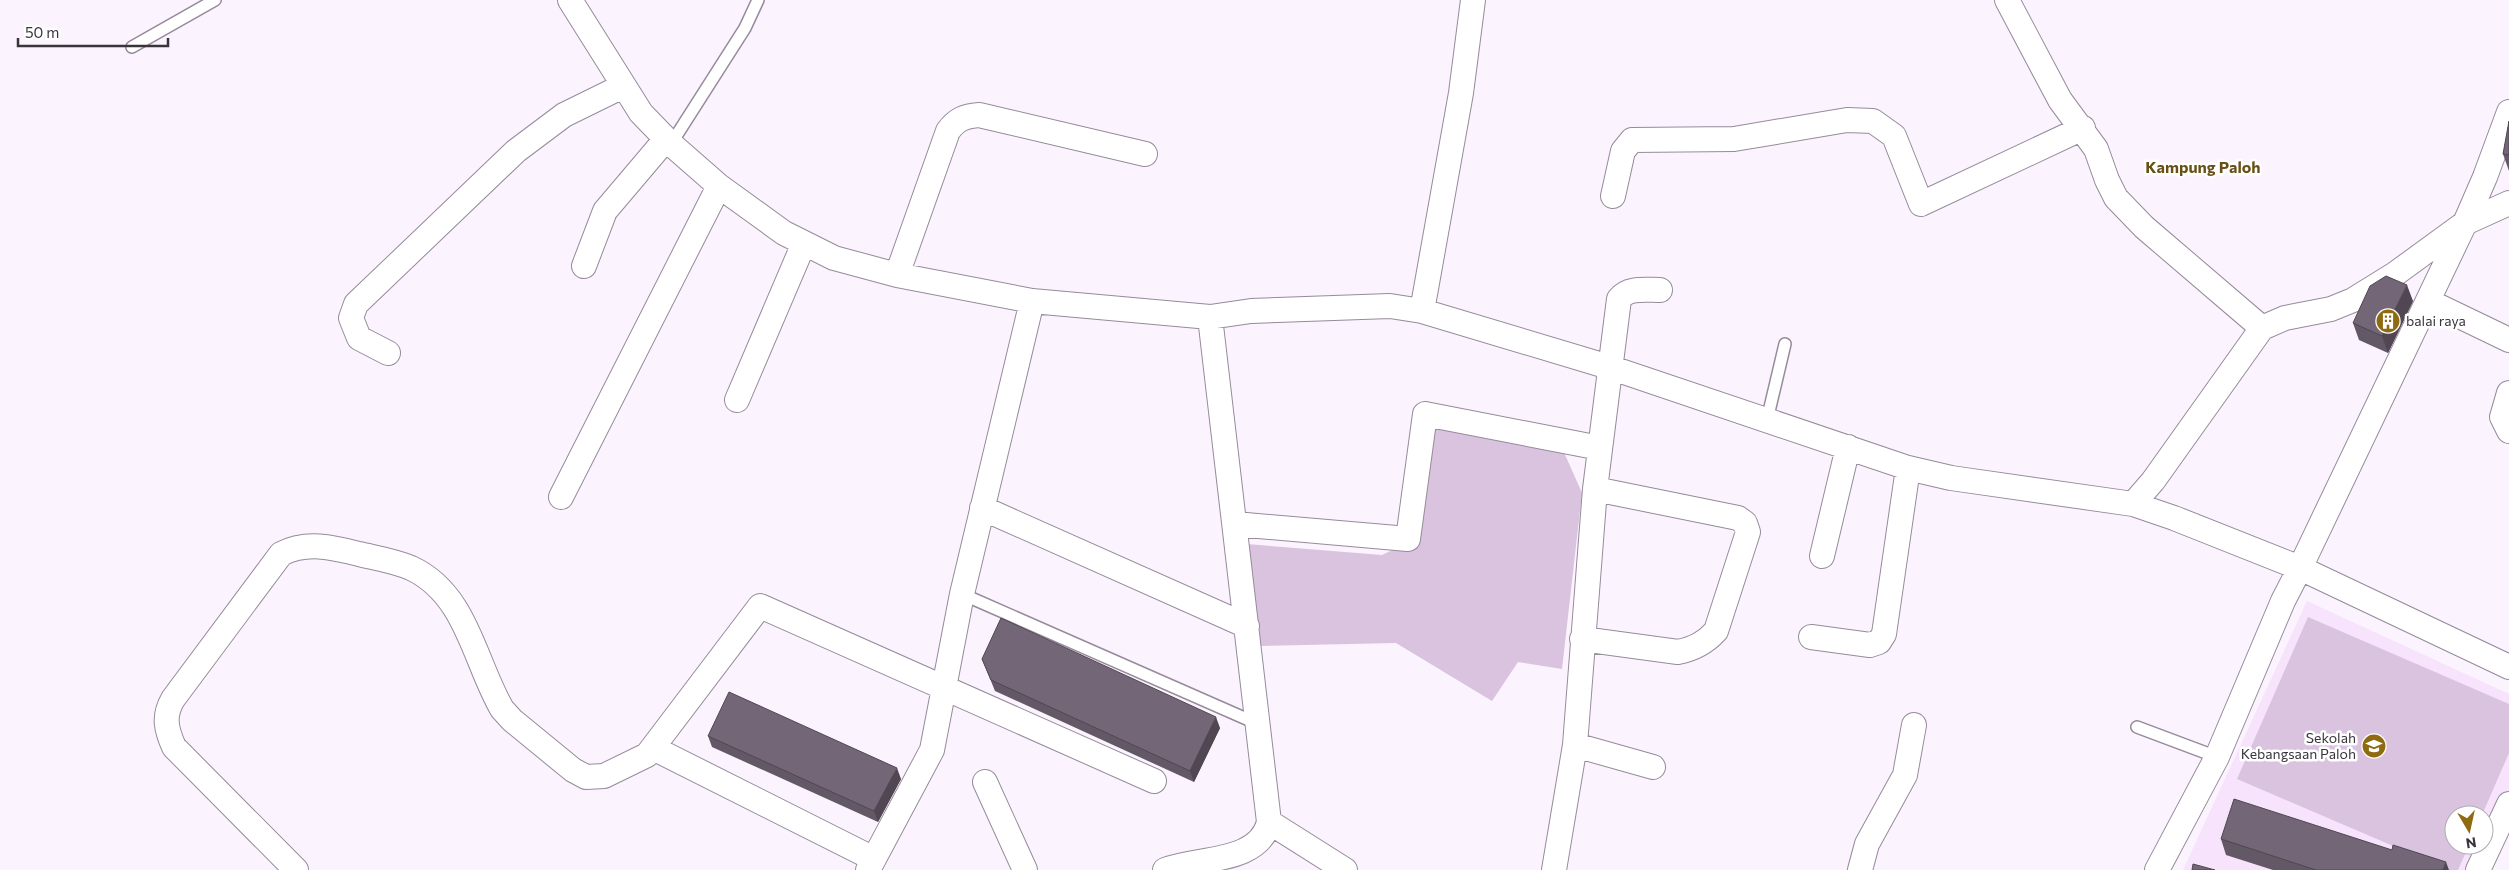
<svg xmlns="http://www.w3.org/2000/svg" width="2509" height="870" font-family="Commissioner,sans-serif">
	<style>
		.built { fill: #f7e3fc; fill-rule: evenodd }
		.green { fill: #d9c3df }
		.lines { fill: none; stroke-linecap: round; stroke-linejoin: round }
		.service-casing { stroke: #978a9b; stroke-width: 14 }
		.minor-casing { stroke: #978a9b; stroke-width: 26 }
		.service { stroke: #fff; stroke-width: 11 }
		.minor { stroke: #fff; stroke-width: 24 }
		.wall { fill: #635866 }
		.shaded-wall { fill: #504753 }
		.building { fill: #736677; stroke: #504753 }
		.labels { text-anchor: middle; stroke-width: 5; stroke-linejoin: round; paint-order: stroke }
		.poi-label { font-size: 14px; fill: #39343b; stroke: #fff; text-anchor: start }
		.quarter-label { font-size: 16px; font-weight: bold; fill: #695017; stroke: #fff }
	</style>
	<rect width="100%" height="100%" fill="#fbf3fe"/>
	<path class="built" d="M2307,601l202,93v104l-34,72h-292zM2454,815h30v30h-30z"/>
	<path class="green" d="M1429,426l134,24 19,43 -20,176 -44,-7 -26,39 -96,-58 -136,3 -14,-102 136,11 38,-18z
		M2308,617l201,87v49l-27,62h-28v30h15l-11,25h-9l-212,-91z"/>
	<g class="lines">
		<defs>
			<path id="service" d="M132,47l83,-47
				M671,144l74,-116 13,-28
				M1767,420l18,-76
				M962,594l296,130
				M2137,727l80,30"/>
			<path id="minor" d="M570,0l71,113 30,31 48,42 65,47 50,25 63,17 135,26 178,16 41,-6 139,-5 32,5 187,56 299,101 43,10 182,26 41,14 126,50 209,99
				M2007,0l53,100 36,49 11,31 9,18 28,29 118,101
				M1613,196l10,-45 9,-11 102,-1 113,-19 26,1 21,15 27,68 162,-76
				M584,266l21,-55 61,-72
				M897,275l51,-144c9,-12 17,-15 31,-16l166,39
				M2428,301l81,39
				M1422,311l39,-218 12,-93
				M388,353l-29,-15 -8,-20 5,-14 160,-153 48,-36 59,-29
				M2509,393l-7,24 7,14
				M737,400l67,-157
				M561,497l158,-311
				M2133,504l20,-23 109,-153 23,-10 46,-9 22,-9 42,-26 70,-51 44,-20
				M982,508l265,118
				M1235,524l173,15 17,-125 175,34
				M1822,556l26,-109
				M1811,637l59,8 9,-3 5,-8 24,-166
				M1582,639l96,13c16,-3 27,-9 38,-21l32,-99 -3,-9 -7,-5 -143,-29
				M1575,745l78,22
				M653,748l221,111
				M985,782l40,88
				M1269,822l76,48
				M296,870l-122,-123c-8,-18 -11,-31 -1,-48l108,-145c25,-13 51,-7 78,0 17,4 36,7 52,14 56,26 63,93 91,141l10,11 61,50 13,7 18,-1 43,-21 113,-149 394,175
				M868,870l64,-120 30,-156 70,-293
				M1165,870c33,-13 94,-6 104,-48l-59,-505
				M1554,870l21,-125 20,-256 24,-190c9,-12 27,-9 41,-9
				M1860,870l7,-26 38,-69 9,-50
				M2157,870l60,-113 66,-156 17,-33 165,-345 20,-46 24,-65
				M2478,870l31,-66"/>
		</defs>
		<use href="#service" class="service-casing"/>
		<use href="#minor" class="minor-casing"/>
		<use href="#service" class="service"/>
		<use href="#minor" class="minor"/>
	</g>
	<path class="wall" d="M2509,121v50l-6,-17z
		M2413,301l-25,52 -29,-13 -6,-17z
		M982,659l238,69 -26,54 -199,-91z
		M708,736l193,43 -23,43 -166,-75z
		M2221,839l228,31h-176l-47,-15z"/>
	<path class="shaded-wall" d="M2407,285l6,16 -25,52 -6,-17z
		M1216,717l4,11 -26,54 -4,-11z
		M897,768l4,11 -23,43 -4,-11z
		M2446,862l3,8h-6z"/>
	<path class="building" d="M2509,121v34l-6,-1z
		M2386,276l21,9 -25,51 -29,-13 17,-37z
		M1001,618l215,99 -26,54 -199,-91 -9,-21z
		M729,692l168,76 -23,43 -166,-75z
		M2234,799l158,51 1,-5 53,17 -3,8h-127l-95,-31z
		M2193,864l22,6h-23z"/>
	<defs>
		<symbol id="building-disc" viewBox="-11 -11 22 22"><circle r="9.5" fill="#8e6b0f" stroke="#fff"/><path d="M-4-6H4V6H1V3H-1V6H-4ZM-2.5-4.3h1.7v1.8h-1.7ZM.8-4.3h1.7v1.8H.8ZM-2.5-1h1.7V.8h-1.7ZM.8-1h1.7V.8H.8Z" fill="#fff"/></symbol>
		<symbol id="school-disc" viewBox="-11 -11 22 22"><circle r="9.5" fill="#8e6b0f" stroke="#fff"/><path d="M0-5L7-2L0 1L-7-2ZM-4 1L0 2.5L4 1V4Q0 6-4 4Z" fill="#fff"/></symbol>
	</defs>
	<g fill-rule="evenodd">
		<use href="#building-disc" x="2374" y="307" width="28" height="28"/>
		<use href="#school-disc" x="2360" y="732" width="28" height="28"/>
	</g>
	<g class="labels">
		<g class="poi-label">
			<text x="2406" y="326">balai raya</text>
			<text x="2356" y="743" text-anchor="end">Sekolah<tspan x="2356" dy="16">Kebangsaan Paloh</tspan></text>
		</g>
		<g class="quarter-label">
			<text x="2203" y="173">Kampung Paloh</text>
		</g>
	</g>
	<g transform="translate(2469 830) rotate(171)"><circle r="24" fill="#ffffff" stroke="#b0aeb1"/>
	<path d="M0-4L9 19L0 12L-9 19Z" fill="#8e6b0f"/>
	<text y="-8" font-size="14" font-weight="bold" text-anchor="middle" fill="#39343b">N</text>
	</g>
	<path d="M18 38v8h150v-8" fill="none" stroke="#39343b" stroke-width="2.5"/>
	<text x="25" y="38" font-size="15" fill="#39343b" stroke="#ffffff" stroke-width="4" paint-order="stroke">50 m</text>
</svg>
